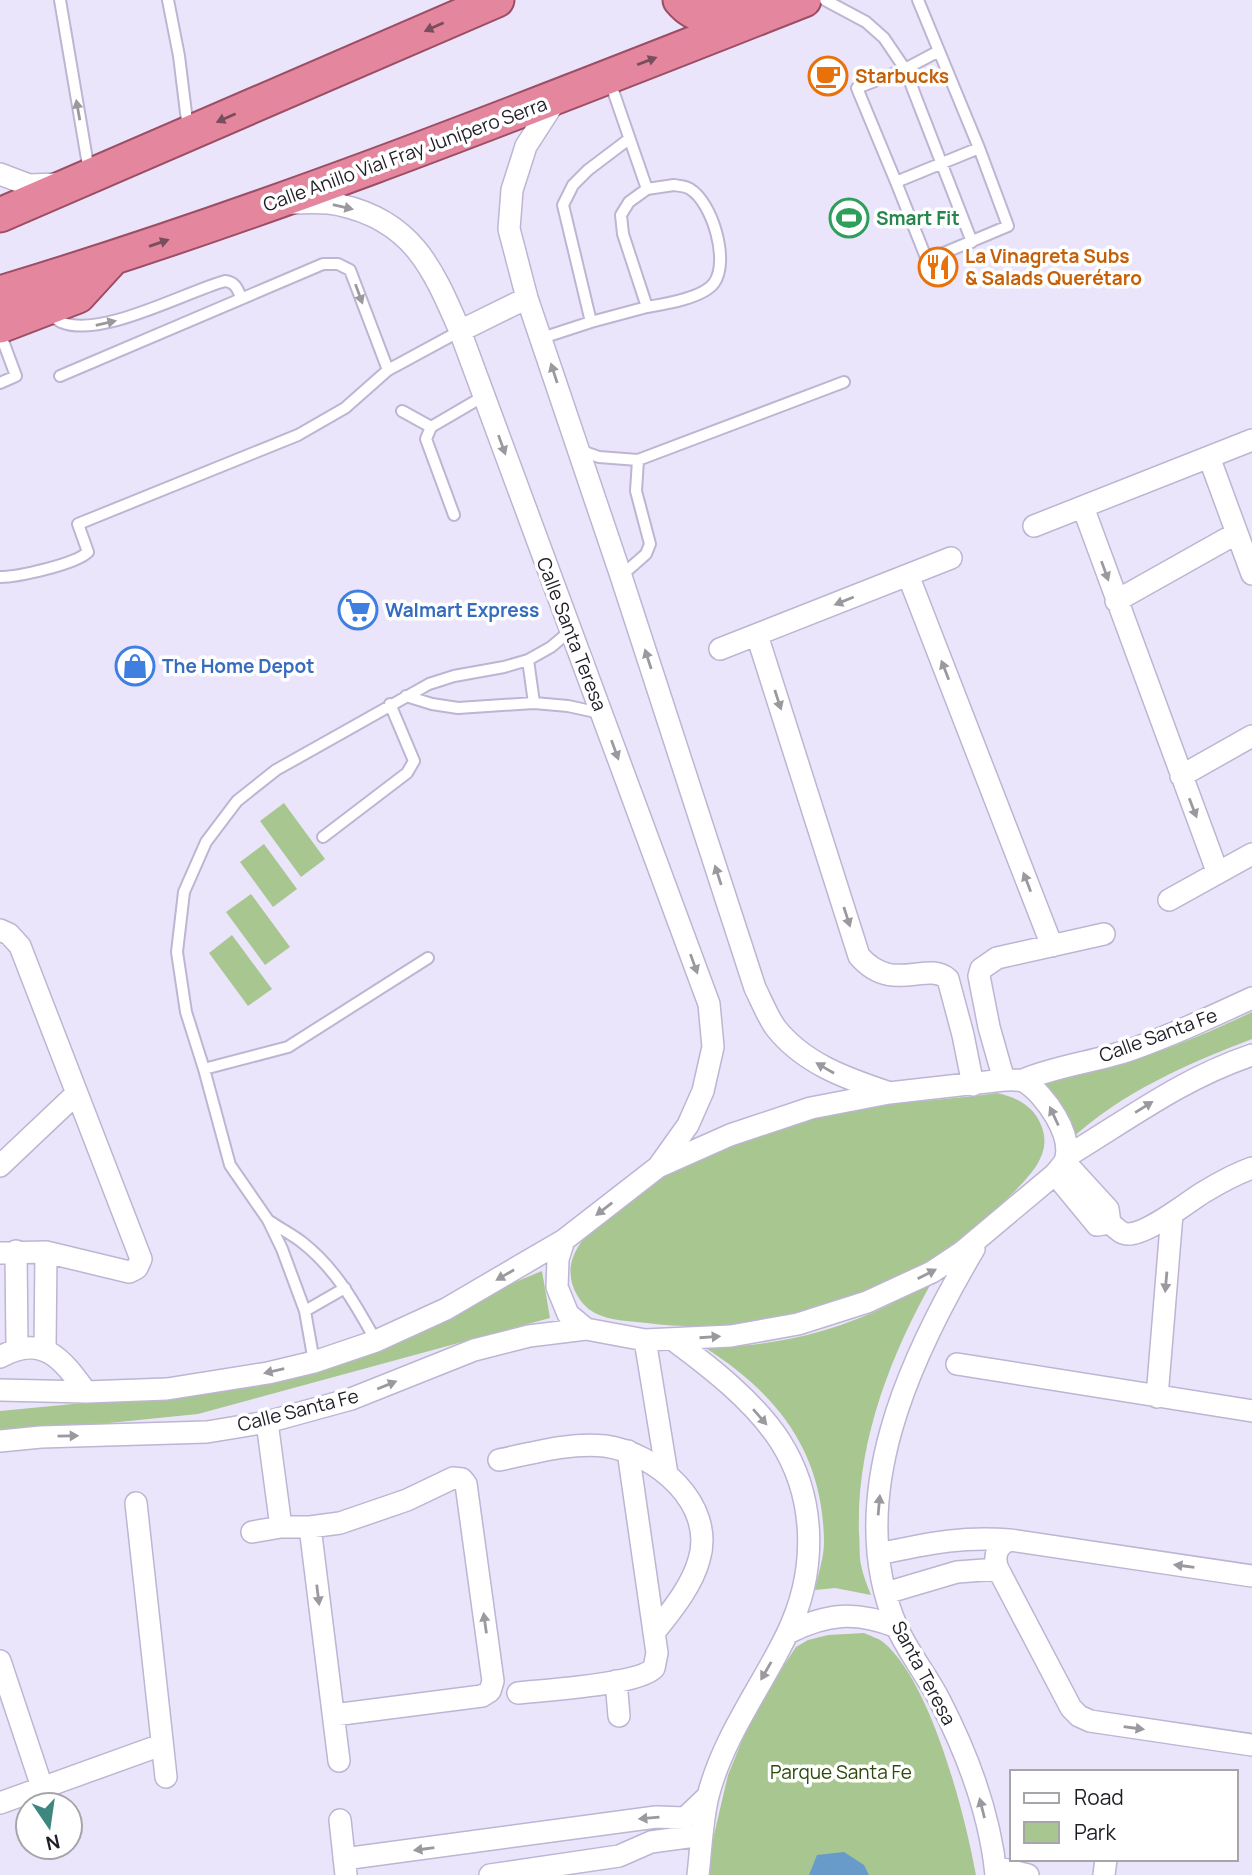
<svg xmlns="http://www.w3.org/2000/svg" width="1252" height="1875" font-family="Manrope,sans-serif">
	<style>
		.green { fill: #a8c690 }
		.water { fill: #689aca }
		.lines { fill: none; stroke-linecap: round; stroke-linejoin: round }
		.service-casing { stroke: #bdb5d2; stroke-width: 14 }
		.minor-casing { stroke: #bdb5d2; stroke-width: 24 }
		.trunk-casing { stroke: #9b4e64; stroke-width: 37 }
		.service { stroke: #fff; stroke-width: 10 }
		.minor { stroke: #fff; stroke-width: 21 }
		.trunk { stroke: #e4879e; stroke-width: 33 }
		.oneway { fill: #784d5d }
		.oneway2 { fill: #9b999e }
		.labels { text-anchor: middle; stroke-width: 7; stroke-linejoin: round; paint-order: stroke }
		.food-label { font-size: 19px; font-weight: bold; fill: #c56008; stroke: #fff; text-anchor: start }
		.street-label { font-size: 19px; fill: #201d27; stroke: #fff }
		.leisure-label { font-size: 19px; font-weight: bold; fill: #27864d; stroke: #fff; text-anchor: start }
		.shop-label { font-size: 19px; font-weight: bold; fill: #366cbe; stroke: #fff; text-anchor: start }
		.park-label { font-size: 19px; fill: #2c4a09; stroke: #fff }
	</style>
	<rect width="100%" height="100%" fill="#ebe5fc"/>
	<path class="green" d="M284,803l41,56 -24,18 -41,-56z
		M264,844l33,45 -24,18 -33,-45z
		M251,894l39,53 -25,18 -39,-53z
		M232,935l40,54 -24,17 -39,-53z
		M1252,1012v27c-65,25 -130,53 -182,101 -3,-25 -10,-41 -30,-58 73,-11 146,-38 212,-70z
		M997,1093c19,4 37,13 44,32 12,28 -10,49 -28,68 -42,41 -89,76 -144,98 -70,28 -147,42 -222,32 -27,-3 -56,-2 -70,-28 -28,-49 42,-87 73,-111 49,-37 124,-59 184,-72 53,-11 110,-11 163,-19z
		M542,1271l8,47 -352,96 -198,20v-23l261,-25z
		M933,1280c-43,76 -77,164 -74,253 1,10 0,22 2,32 2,10 6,20 10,30l-36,-7 -20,2c3,-16 9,-32 9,-48 -1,-90 -46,-148 -120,-195 82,1 161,-23 229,-67z
		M864,1633c6,3 14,5 19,9 48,39 82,173 93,233h-267l4,-36 15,-64 27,-66 41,-62 12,-7 20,-5z"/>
	<path class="water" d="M844,1852l20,13 5,10h-60l8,-20z"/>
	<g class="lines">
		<defs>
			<path id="service" d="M60,0l29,171
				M168,0l11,56 9,73
				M825,0l41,22 18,16 21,31 67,173
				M939,51l-34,18 -48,19 39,94 83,-34
				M609,79l38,110
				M896,182l31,78 81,-34 -29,-78 -61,-148
				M674,185c5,1 12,1 16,4 22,13 40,72 24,94 -11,15 -49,21 -67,24l-24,-73 -2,-19 8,-13 18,-13z
				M48,313c4,3 9,7 13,9 39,17 124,-30 164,-41 10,1 12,7 16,16
				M591,322l-28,-117 10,-20 15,-15 41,-31
				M0,333l16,43 -16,7
				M542,338l49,-16 56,-15
				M60,376l263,-112h15l12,6 38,100
				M402,411l29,16
				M579,450l20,7 39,3 206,-78
				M454,515l-28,-76 5,-12 53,-31
				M621,576l25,-22 4,-10 -14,-53 2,-31
				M0,577c18,0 76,-13 88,-25l-10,-28 220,-89 47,-27 43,-38 72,-39
				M528,660l6,43
				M406,696l26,8 26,4 76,-5 34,3 32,7
				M323,837l84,-64 7,-12 -24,-57
				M204,1069l84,-22 140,-89
				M271,1222c10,7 22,13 32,21 33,26 53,62 73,98
				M305,1311l40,-23
				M314,1362l-9,-51 -23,-62 -14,-29 -38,-55 -26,-96 -18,-57 -9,-60 7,-60 22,-50 31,-41 39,-31 153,-86 25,-8 50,-9 24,-7 23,-13 19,-16"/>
			<path id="minor" d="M557,98l-31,48 -14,44 -3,39 18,69 94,278 134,412c6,12 12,27 20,39 28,36 70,51 112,65
				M0,174l29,11 27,-1
				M292,203c15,0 33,-2 48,2 73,16 93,64 120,126l249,673 4,43 -10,44 -15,34 -30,42 -94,73 -6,19 -1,28 11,27 18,15 59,11 86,-4 67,-12 69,-22 65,-30 30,-20 93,-78c3,-4 8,-9 10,-13 9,-25 -20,-67 -40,-79 -6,-3 -15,-2 -21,-2l-115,13 -78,15 -81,27 -72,32
				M460,331l67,-33
				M1209,457l43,117
				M1083,507l134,364
				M1034,526l218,-86
				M908,575l144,371
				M1116,601l121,-68
				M757,635l102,321c34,39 68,4 89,23l15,56 10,50
				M720,649l231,-91
				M1181,776l71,-40
				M1169,900l83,-46
				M0,930l9,4 11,12 121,313 -4,9 -8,4 -83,-20 -46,1
				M1004,1080l-15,-53 -10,-51 2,-7 16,-11 107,-24
				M1023,1080c33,-14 70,-18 104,-29 43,-15 84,-34 125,-53
				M1066,1157c63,-38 115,-78 186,-102
				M1065,1162l43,47 2,14c6,5 11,11 18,11 20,0 58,-31 76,-42 15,-9 31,-18 48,-24
				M0,1166l76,-72
				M1055,1174l42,51 13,-2
				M974,1249c-64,108 -131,250 -78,376 11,26 30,49 43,74 28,54 51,115 57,176
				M16,1251l1,96
				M672,1339c38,28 82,62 108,102 37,58 37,131 7,193 -26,54 -64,103 -79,162 -6,25 -7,53 -10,79
				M645,1340l22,134
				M45,1349l1,-97
				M0,1357c43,-24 62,2 86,35
				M957,1364l295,47
				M0,1390l86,2 81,-3 101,-16 46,-11 62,-21 70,-32 118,-69
				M1157,1397l15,-183
				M267,1422l14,105
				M0,1441l41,-4 166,-5 60,-10 84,-23 123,-49 55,-14 57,-7
				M499,1460c34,-7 71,-18 106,-14 51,7 111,58 94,114 -8,28 -28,51 -45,73
				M136,1503l30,274
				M310,1527l29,234
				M252,1532l29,-5h29l30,-4 67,-23 46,-22 9,1 4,5 27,197 -3,10 -8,5 -148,19
				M1010,1540c-13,5 -17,16 -12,29l73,139 8,8 11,5 162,24
				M878,1554c49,-10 82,-18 132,-14l242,36
				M886,1593l71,-21 41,-3
				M788,1633c39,-20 68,-22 109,-6
				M0,1661l42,126
				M616,1681l3,35
				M518,1693c27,-3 120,-8 136,-25l3,-15 -29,-202
				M0,1803l161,-58
				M340,1820l6,55
				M344,1859l312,-42 29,1 23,-22
				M995,1867l33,8
				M490,1875l129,-19 32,-14 51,-7
				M1104,1875l2,-16"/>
			<path id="trunk" d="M680,0c19,23 38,15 64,9
				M0,215l497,-215
				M0,293c273,-82 539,-189 804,-293
				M0,326l78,-30 32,-35"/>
		</defs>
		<use href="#service" class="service-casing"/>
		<use href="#minor" class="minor-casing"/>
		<use href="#trunk" class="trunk-casing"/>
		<use href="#service" class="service"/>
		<use href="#minor" class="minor"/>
		<use href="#trunk" class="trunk"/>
	</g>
	<defs><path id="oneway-solid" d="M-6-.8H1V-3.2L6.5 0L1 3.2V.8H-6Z" transform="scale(1.75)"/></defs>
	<g class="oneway">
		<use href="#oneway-solid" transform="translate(434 27) rotate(156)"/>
		<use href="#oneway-solid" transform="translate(647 61) rotate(-21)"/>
		<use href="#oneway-solid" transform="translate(226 118) rotate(156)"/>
		<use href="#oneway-solid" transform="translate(159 243) rotate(-19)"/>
	</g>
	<g class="oneway2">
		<use href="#oneway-solid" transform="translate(78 110) rotate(-100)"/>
		<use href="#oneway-solid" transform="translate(343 207) rotate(13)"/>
		<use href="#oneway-solid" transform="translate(359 294) rotate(70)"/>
		<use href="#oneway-solid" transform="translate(106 323) rotate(-13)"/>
		<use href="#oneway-solid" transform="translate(554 373) rotate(-108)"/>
		<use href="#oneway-solid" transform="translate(502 445) rotate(70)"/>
		<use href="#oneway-solid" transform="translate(1105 571) rotate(70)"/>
		<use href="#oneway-solid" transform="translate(844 601) rotate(158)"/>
		<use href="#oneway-solid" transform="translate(648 659) rotate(-108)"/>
		<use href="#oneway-solid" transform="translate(945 670) rotate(-111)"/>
		<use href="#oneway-solid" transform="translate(778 700) rotate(72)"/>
		<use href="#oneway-solid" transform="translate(615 750) rotate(70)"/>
		<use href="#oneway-solid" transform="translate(1193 808) rotate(69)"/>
		<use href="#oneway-solid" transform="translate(718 875) rotate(-108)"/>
		<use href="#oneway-solid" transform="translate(1027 882) rotate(-111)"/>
		<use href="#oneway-solid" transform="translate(847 917) rotate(72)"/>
		<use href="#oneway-solid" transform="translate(694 964) rotate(70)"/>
		<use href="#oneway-solid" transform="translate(825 1068) rotate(-150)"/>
		<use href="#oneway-solid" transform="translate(1144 1107) rotate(-32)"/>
		<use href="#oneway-solid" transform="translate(1054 1116) rotate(-115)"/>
		<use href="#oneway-solid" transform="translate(604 1209) rotate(142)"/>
		<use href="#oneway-solid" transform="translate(927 1274) rotate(-27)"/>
		<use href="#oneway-solid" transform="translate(505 1275) rotate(150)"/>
		<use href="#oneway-solid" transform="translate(1166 1282) rotate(95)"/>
		<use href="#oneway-solid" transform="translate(710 1337) rotate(-4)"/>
		<use href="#oneway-solid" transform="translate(274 1371) rotate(167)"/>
		<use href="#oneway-solid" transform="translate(387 1385) rotate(-22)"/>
		<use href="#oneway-solid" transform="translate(760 1417) rotate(49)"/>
		<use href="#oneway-solid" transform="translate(68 1436) rotate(-1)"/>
		<use href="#oneway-solid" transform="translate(879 1505) rotate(-85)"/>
		<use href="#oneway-solid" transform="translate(1184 1566) rotate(-172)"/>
		<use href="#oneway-solid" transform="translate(318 1595) rotate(83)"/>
		<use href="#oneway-solid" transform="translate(485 1623) rotate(-98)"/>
		<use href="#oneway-solid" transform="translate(766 1671) rotate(120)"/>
		<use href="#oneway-solid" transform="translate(1134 1728) rotate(8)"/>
		<use href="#oneway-solid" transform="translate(982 1808) rotate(-104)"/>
		<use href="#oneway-solid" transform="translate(649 1818) rotate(175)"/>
		<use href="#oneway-solid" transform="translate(424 1849) rotate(172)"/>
	</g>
	<defs>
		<symbol id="cafe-ring" viewBox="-11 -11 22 22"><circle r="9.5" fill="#fff" stroke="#e8710a" stroke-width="1.5"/><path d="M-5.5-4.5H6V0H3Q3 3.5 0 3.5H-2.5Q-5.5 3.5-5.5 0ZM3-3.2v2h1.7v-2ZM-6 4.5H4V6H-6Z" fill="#e8710a"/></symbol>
		<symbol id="stadium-ring" viewBox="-11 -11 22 22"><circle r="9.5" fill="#fff" stroke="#2e9e5b" stroke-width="1.5"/><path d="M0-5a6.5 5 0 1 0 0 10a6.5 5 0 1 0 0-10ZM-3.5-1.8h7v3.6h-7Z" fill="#2e9e5b"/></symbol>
		<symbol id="restaurant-ring" viewBox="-11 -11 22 22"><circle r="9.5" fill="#fff" stroke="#e8710a" stroke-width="1.5"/><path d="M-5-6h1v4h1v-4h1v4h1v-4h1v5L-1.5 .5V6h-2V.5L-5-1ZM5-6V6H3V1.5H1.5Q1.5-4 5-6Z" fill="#e8710a"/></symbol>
		<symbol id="supermarket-ring" viewBox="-11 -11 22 22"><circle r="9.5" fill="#fff" stroke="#3f7fe0" stroke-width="1.5"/><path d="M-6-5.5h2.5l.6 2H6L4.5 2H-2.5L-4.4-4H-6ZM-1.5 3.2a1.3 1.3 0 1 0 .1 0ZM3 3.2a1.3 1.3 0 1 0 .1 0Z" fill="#3f7fe0"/></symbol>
		<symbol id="shop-ring" viewBox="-11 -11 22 22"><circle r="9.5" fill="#fff" stroke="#3f7fe0" stroke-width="1.5"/><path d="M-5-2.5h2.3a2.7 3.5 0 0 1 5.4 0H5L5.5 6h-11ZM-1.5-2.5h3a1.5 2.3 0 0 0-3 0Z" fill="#3f7fe0"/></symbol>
	</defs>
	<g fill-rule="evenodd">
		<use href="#cafe-ring" x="806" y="54" width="44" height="44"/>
		<use href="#stadium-ring" x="827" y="196" width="44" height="44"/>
		<use href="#restaurant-ring" x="916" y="245" width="44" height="44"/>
		<use href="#supermarket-ring" x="336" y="588" width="44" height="44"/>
		<use href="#shop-ring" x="113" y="644" width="44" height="44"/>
	</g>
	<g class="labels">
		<g class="food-label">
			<text x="855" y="83">Starbucks</text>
			<text x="965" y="263">La Vinagreta Subs<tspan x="965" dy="22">&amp; Salads Querétaro</tspan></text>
		</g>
		<g class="street-label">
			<text transform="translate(405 154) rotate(-20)" y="7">Calle Anillo Vial Fray Junípero Serra</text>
			<text transform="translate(572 634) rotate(69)" y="7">Calle Santa Teresa</text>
			<text transform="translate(1158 1035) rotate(-20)" y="7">Calle Santa Fe</text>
			<text transform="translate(298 1410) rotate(-14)" y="7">Calle Santa Fe</text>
			<text transform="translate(924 1673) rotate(62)" y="7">Santa Teresa</text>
		</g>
		<g class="leisure-label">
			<text x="876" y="225">Smart Fit</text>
		</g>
		<g class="shop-label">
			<text x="385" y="617">Walmart Express</text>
			<text x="162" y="673">The Home Depot</text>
		</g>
		<g class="park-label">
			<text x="841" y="1779">Parque Santa Fe</text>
		</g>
	</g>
	<rect x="1010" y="1770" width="228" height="91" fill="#ffffff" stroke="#a6a5a9" stroke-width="2"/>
	<rect x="1024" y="1793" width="35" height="10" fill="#ffffff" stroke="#a6a5a9" stroke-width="2"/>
	<text x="1074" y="1805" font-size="21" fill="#201d27">Road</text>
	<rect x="1024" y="1822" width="35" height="21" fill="#a8c690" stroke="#a6a5a9" stroke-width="2"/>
	<text x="1074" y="1840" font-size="21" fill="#201d27">Park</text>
	<g transform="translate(49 1826) rotate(167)"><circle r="33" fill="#ffffff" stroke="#a6a5a9" stroke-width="2"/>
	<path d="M0-5L12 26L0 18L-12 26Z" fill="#3e8680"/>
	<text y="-10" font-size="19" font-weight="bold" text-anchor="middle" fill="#201d27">N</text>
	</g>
</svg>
